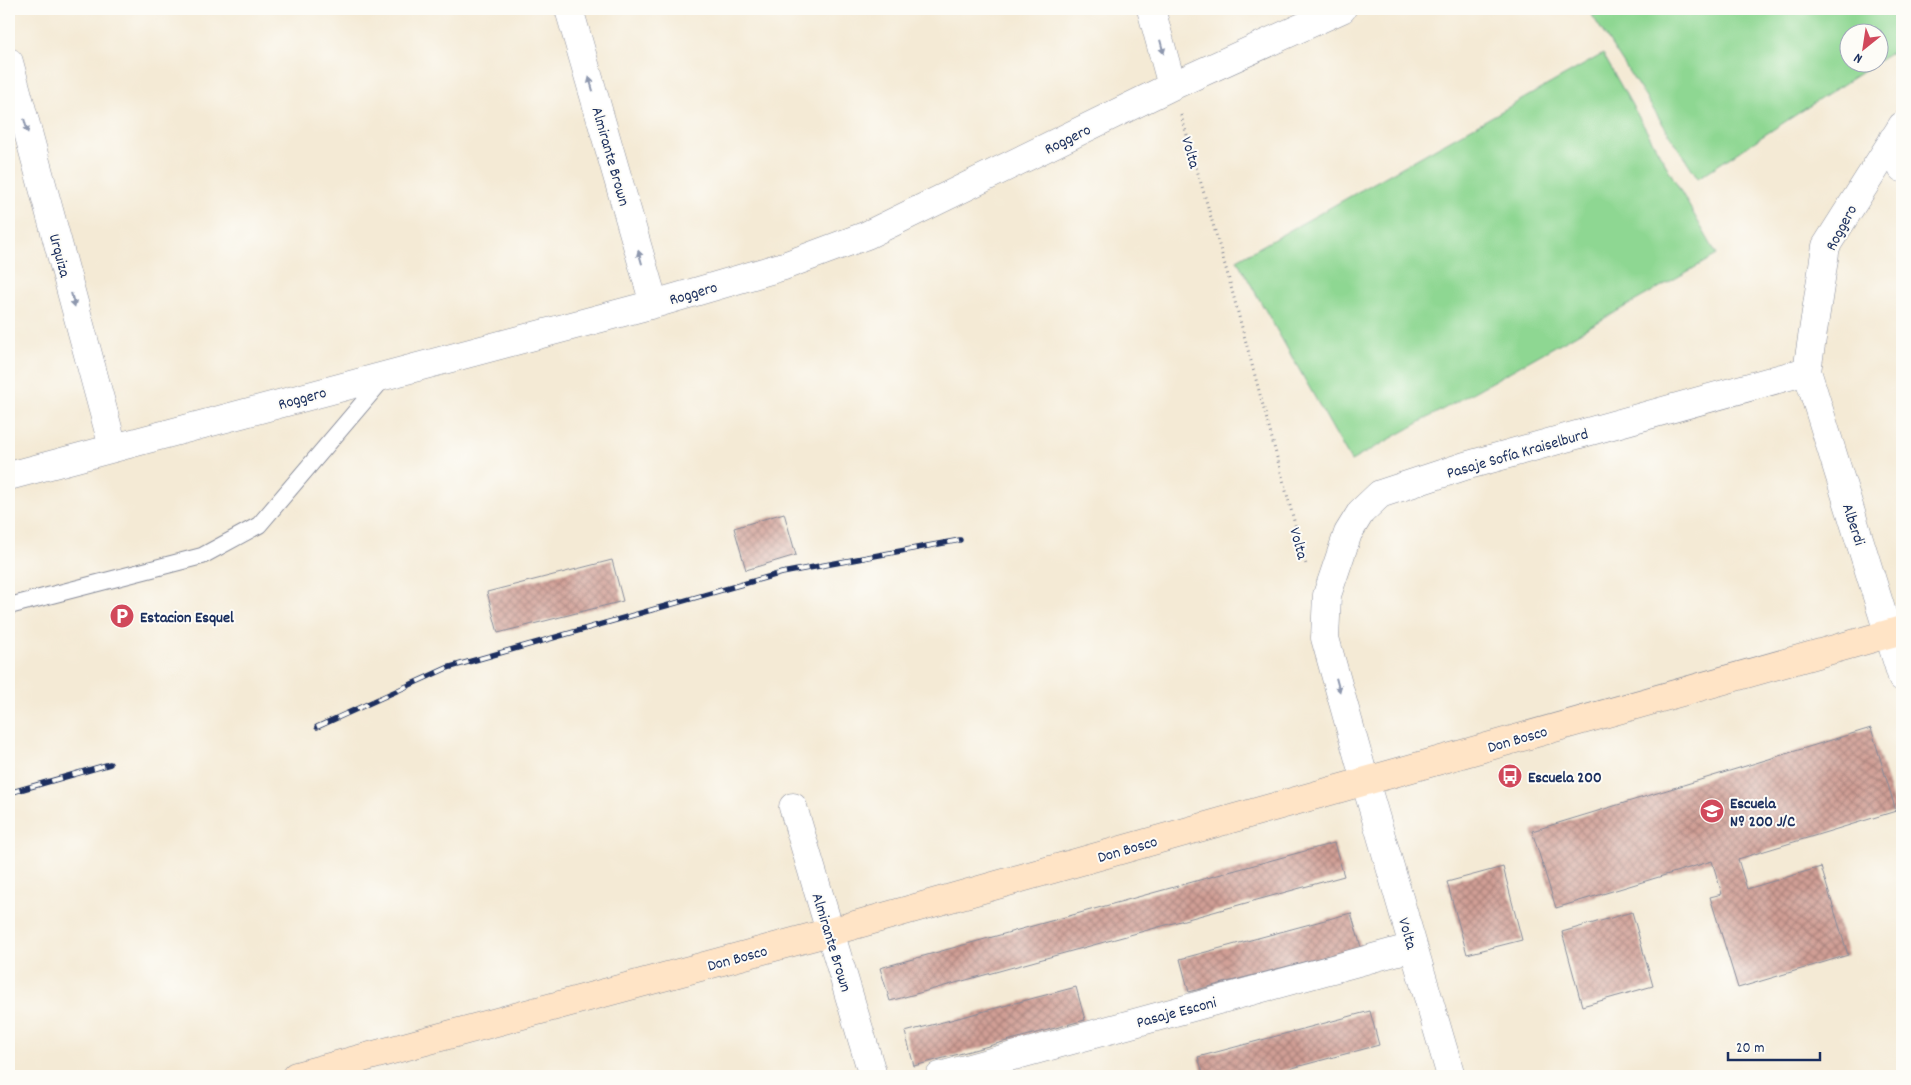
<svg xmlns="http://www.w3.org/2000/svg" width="1911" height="1085" font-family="Dekko,sans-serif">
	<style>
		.pitch { fill: #8ed792; stroke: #548378 }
		.building { fill: url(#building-cross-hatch) }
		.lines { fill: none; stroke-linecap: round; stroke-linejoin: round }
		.lane-casing { stroke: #888c9a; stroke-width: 18 }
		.street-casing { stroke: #888c9a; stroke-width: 29 }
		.secondary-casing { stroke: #888c9a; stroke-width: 29 }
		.path { stroke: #888c9a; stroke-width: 3; stroke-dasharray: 1 4; stroke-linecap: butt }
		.lane { stroke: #fff; stroke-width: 16 }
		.street { stroke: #fff; stroke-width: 28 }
		.secondary { stroke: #ffe4c6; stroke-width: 28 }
		.rail-casing { stroke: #1b2f5e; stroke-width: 5.5 }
		.rail { stroke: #fdfcf7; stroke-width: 4; stroke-dasharray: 11; stroke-linecap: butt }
		.oneway { fill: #8d97ae }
		.labels { text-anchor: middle; stroke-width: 4; stroke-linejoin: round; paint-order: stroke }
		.street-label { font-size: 16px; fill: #1b2f5e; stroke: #fdfcf7 }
		.poi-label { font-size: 16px; font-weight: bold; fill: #1b2f5e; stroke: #fdfcf7; text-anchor: start }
	</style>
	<defs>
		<pattern id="building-cross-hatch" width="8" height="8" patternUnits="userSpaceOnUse" patternTransform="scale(1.25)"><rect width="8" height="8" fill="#d09e94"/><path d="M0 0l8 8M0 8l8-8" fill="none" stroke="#a8817c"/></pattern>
	</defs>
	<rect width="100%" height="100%" fill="#fdfcf7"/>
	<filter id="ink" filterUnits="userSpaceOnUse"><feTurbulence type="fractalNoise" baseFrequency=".02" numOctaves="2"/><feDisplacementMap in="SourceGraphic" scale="10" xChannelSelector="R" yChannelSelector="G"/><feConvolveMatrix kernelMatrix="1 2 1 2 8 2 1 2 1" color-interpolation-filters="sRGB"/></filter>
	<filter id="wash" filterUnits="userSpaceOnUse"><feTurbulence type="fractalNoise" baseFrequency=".0096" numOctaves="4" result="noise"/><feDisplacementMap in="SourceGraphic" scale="20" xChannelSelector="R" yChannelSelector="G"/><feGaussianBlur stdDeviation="1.12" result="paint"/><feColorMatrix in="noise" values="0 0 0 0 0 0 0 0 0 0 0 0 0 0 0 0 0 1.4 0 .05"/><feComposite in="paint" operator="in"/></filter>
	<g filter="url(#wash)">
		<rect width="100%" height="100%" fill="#f4ead5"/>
		<path class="pitch" d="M1588,9h314v37l-23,15 -1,-29h-30v30l28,1 -178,115z
			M1603,54l114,201 -366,206 -114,-201z"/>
		<g id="blocks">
			<path class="building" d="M784,513l12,42 -50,15 -12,-42z
				M612,560l11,41 -125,32 -11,-41z
				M1871,728l25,83 -158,48 9,30 74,-22 27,88 -110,33 -28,-91 12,-3 -10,-33 -156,47 -24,-77z
				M1334,843l10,33 -454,125 -10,-33z
				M1503,867l19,73 -55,14 -20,-72z
				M1632,912l21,74 -71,20 -20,-74z
				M1351,913l10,34 -172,45 -9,-33z
				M1076,987l9,33 -171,46 -9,-34z
				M1370,1011l9,34 -117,31h-58l-6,-19z"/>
		</g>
	</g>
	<g filter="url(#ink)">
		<use href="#blocks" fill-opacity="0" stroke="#888c9a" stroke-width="1"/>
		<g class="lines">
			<defs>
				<path id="lane" d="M9,604l4,1 189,-49 57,-31 125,-147"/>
				<path id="street" d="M569,9l85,295
					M1151,9l21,77
					M9,62l104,385
					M1902,126l-76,120 -19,125 95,306
					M1893,139l9,29
					M9,476l645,-172 130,-38 83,-31 305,-149 170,-77
					M793,807l80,269
					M940,1076l473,-129
					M1451,1076l-86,-295 -40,-143 2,-43 21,-62 13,-21 19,-18 85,-28 342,-95"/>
				<path id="secondary" d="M296,1076l534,-144 1072,-302"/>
			</defs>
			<use href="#lane" class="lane-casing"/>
			<use href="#street" class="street-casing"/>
			<use href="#secondary" class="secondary-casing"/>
			<path class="path" d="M1181,115l46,157 79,293"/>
			<use href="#lane" class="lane"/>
			<use href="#street" class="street"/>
			<use href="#secondary" class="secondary"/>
			<defs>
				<path id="rail" d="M317,727l130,-59 335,-95 178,-33
					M9,793l101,-29"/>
			</defs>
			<use href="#rail" class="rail-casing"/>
			<use href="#rail" class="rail"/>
		</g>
		<defs><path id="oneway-solid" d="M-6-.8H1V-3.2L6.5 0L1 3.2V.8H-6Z" transform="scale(1.25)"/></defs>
		<g class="oneway">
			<use href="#oneway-solid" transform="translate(1162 47) rotate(75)"/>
			<use href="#oneway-solid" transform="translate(591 84) rotate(-106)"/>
			<use href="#oneway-solid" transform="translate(26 126) rotate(75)"/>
			<use href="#oneway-solid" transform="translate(640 257) rotate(-106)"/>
			<use href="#oneway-solid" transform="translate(73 300) rotate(75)"/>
			<use href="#oneway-solid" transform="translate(1338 685) rotate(75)"/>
		</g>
	</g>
	<defs>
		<symbol id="parking-disc" viewBox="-11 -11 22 22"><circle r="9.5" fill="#d1495b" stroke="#fdfcf7"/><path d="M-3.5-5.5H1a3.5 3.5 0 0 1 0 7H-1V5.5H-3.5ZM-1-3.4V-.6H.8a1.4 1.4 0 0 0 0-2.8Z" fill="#fff"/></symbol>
		<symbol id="bus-disc" viewBox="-11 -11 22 22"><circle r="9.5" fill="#d1495b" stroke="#fdfcf7"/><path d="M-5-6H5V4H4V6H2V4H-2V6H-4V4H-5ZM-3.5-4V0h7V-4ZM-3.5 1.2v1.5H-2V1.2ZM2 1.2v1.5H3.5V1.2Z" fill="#fff"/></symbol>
		<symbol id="school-disc" viewBox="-11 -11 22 22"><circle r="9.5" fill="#d1495b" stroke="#fdfcf7"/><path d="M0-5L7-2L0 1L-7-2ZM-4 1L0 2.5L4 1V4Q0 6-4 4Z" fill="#fff"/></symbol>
	</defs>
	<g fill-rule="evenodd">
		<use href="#parking-disc" x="108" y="602" width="28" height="28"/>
		<use href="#bus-disc" x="1496" y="762" width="28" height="28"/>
		<use href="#school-disc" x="1698" y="797" width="28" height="28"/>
	</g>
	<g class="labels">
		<g class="street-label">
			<text transform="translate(1067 138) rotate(-26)" y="6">Roggero</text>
			<text transform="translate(1192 152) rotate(74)" y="6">Volta</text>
			<text transform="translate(612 156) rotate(74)" y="6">Almirante Brown</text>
			<text transform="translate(1840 227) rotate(-62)" y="6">Roggero</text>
			<text transform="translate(61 255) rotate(75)" y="6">Urquiza</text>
			<text transform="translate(693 292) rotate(-16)" y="6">Roggero</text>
			<text transform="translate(302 397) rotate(-15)" y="6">Roggero</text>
			<text transform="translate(1517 452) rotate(-16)" y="6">Pasaje Sofía Kraiselburd</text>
			<text transform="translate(1855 524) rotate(72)" y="6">Alberdi</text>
			<text transform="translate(1300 543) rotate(75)" y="6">Volta</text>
			<text transform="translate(1517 738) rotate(-16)" y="6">Don Bosco</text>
			<text transform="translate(1127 848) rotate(-16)" y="6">Don Bosco</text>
			<text transform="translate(1409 933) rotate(74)" y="6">Volta</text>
			<text transform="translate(833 942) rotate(73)" y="6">Almirante Brown</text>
			<text transform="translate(737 957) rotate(-15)" y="6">Don Bosco</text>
			<text transform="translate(1176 1011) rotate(-15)" y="6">Pasaje Esconi</text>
		</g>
		<g class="poi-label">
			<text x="140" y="622">Estacion Esquel</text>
			<text x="1528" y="782">Escuela 200</text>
			<text x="1730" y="808">Escuela<tspan x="1730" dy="18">Nº 200 J/C</tspan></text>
		</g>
	</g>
	<rect width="1911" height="1085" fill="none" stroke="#fdfcf7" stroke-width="30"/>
	<g transform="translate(1864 48) rotate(210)"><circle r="24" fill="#fdfcf7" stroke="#a3aaba"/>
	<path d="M0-4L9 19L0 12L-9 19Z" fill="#d1495b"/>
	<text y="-8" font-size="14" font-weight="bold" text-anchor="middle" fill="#1b2f5e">N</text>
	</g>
	<path d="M1728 1052v8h92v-8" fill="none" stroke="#1b2f5e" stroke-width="2.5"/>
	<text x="1736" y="1052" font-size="15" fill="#1b2f5e" stroke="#fdfcf7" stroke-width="4" paint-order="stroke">20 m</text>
</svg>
